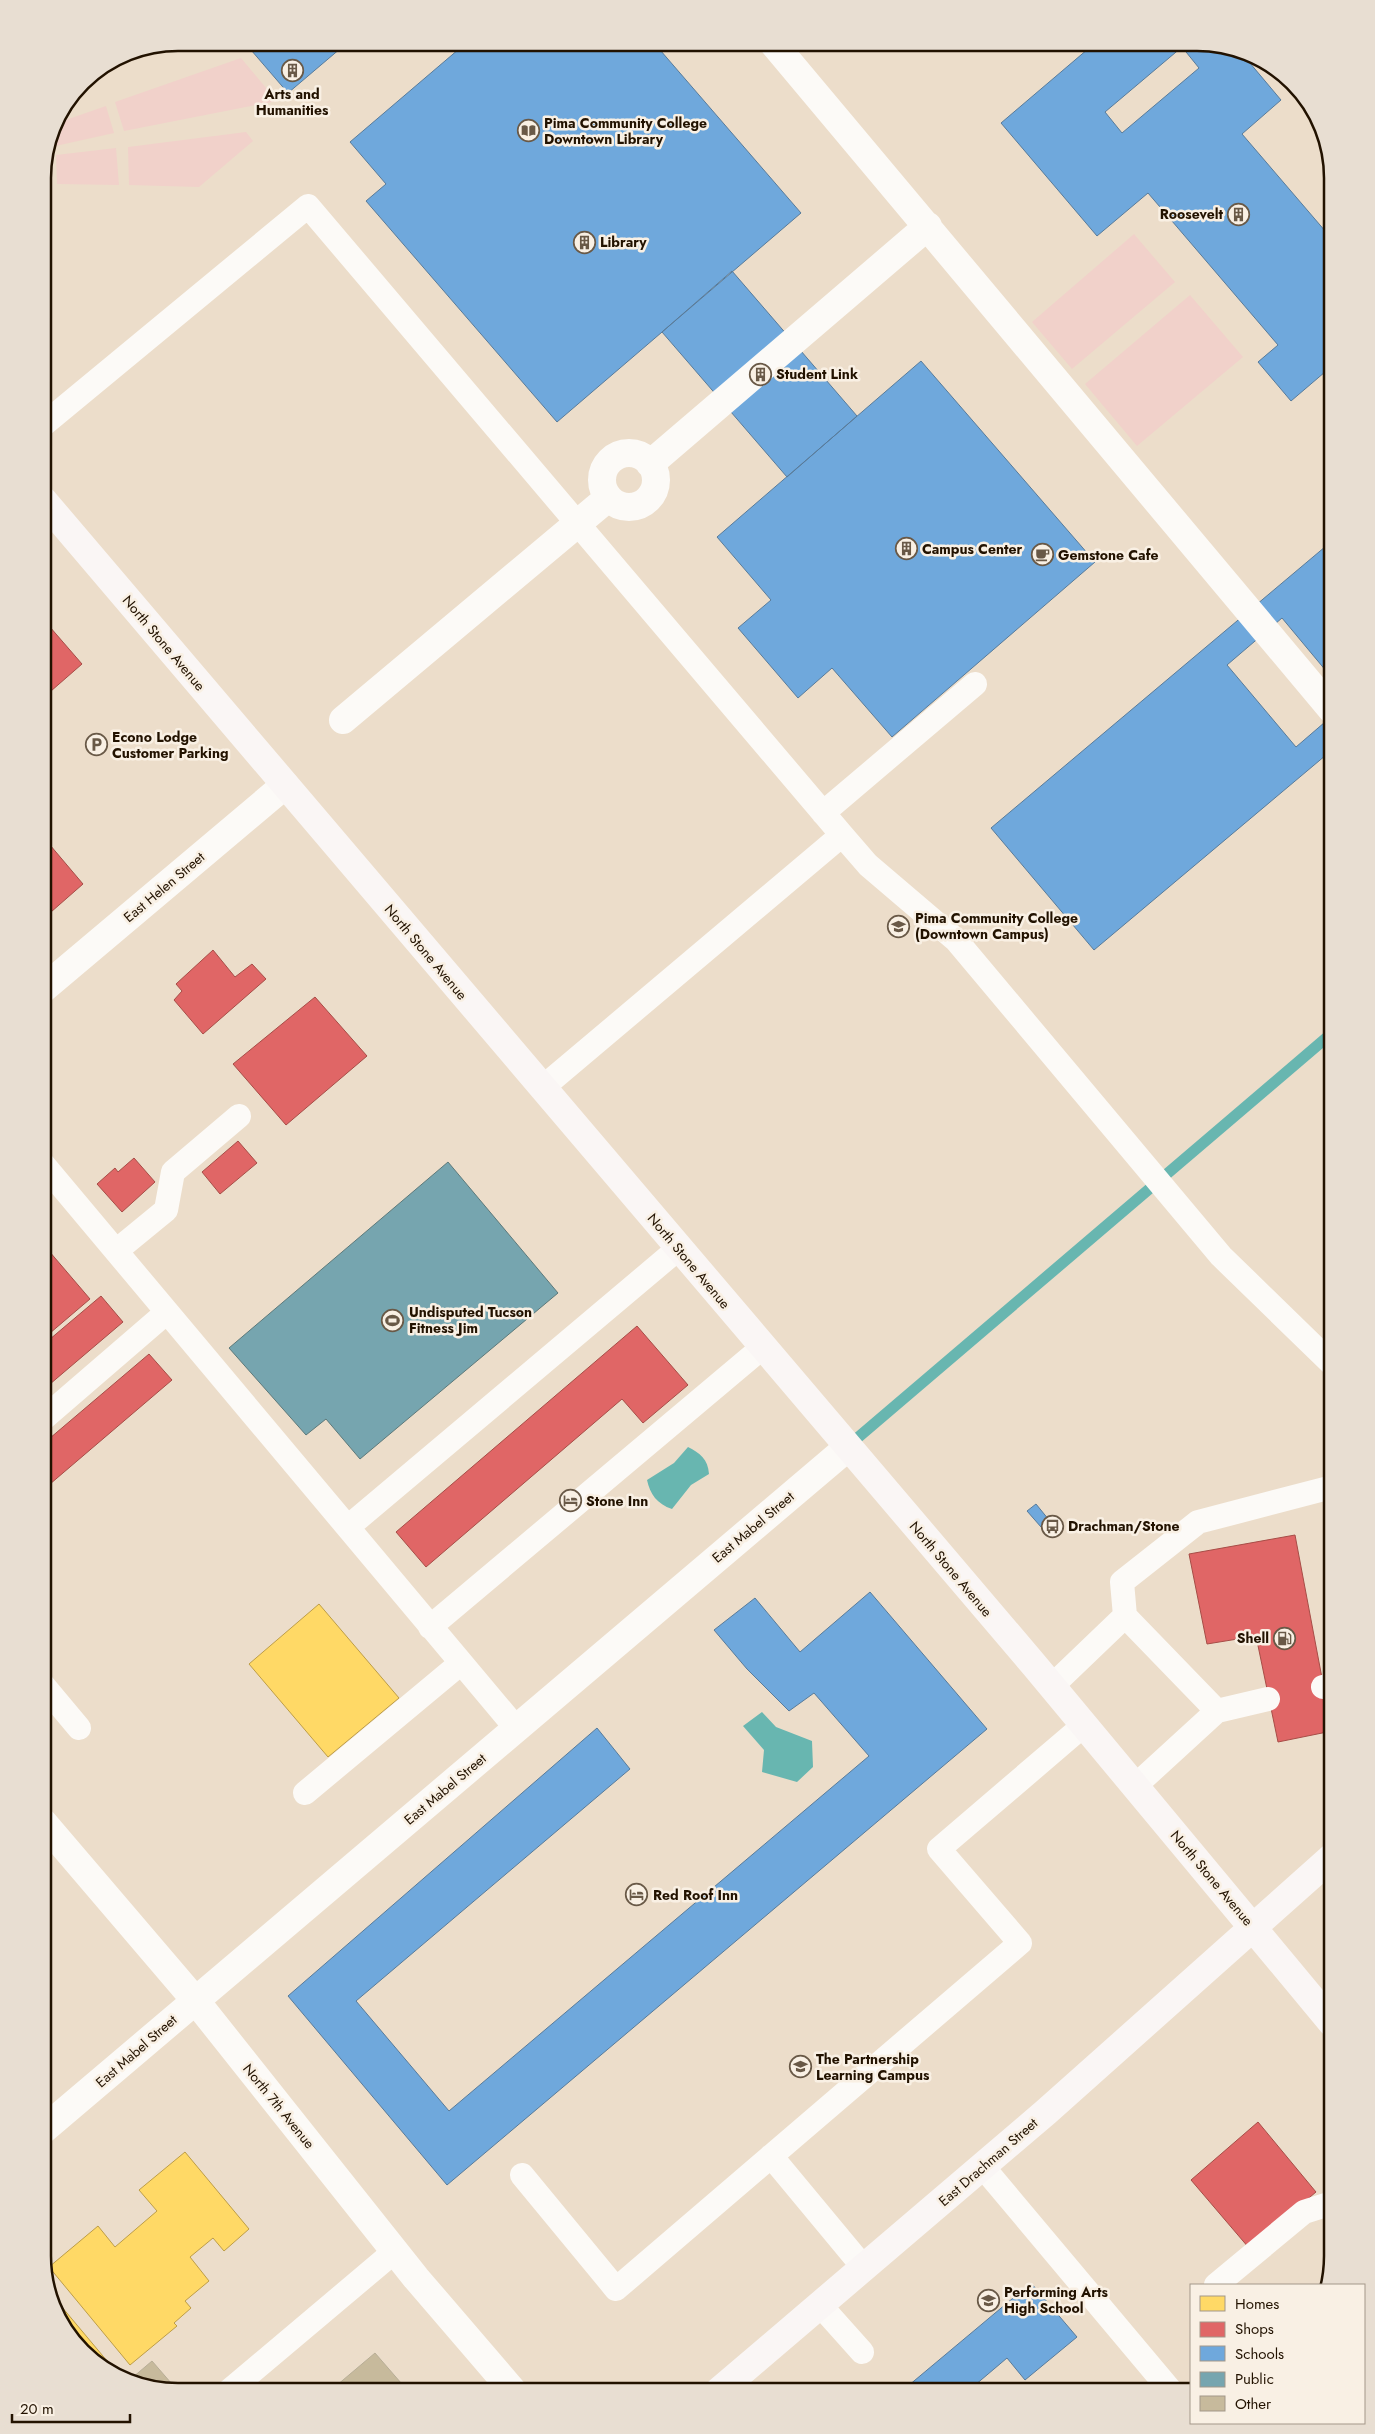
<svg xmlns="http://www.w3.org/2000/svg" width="1375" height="2434" font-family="Jost,sans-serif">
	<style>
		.green { fill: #f1d1ca }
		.water { fill: #68b6b0 }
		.homes { fill: #ffd966; stroke: #bd9d47 }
		.shops { fill: #e06666; stroke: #a74d47 }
		.schools { fill: #6fa8dc; stroke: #587b9a; fill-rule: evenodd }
		.public { fill: #76a5af; stroke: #5d797a }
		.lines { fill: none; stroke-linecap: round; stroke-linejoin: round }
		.stream { stroke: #68b6b0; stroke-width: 11 }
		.building { fill: #c7ba9c; stroke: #b8ae97 }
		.lane { stroke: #fcfaf7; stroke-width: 24 }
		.street { stroke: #fcfaf7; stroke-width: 28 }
		.secondary { stroke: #faf6f5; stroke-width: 28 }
		.labels { text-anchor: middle; stroke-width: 5; stroke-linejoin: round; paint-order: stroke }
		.poi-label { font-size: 14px; font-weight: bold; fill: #221200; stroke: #f9f0e4; text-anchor: start }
		.street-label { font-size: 14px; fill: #221200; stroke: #f9f0e4 }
		.rim { fill: none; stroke: #221200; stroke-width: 2.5 }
	</style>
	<rect width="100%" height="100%" fill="#ecddca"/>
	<path class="green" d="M241,58l36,43 -153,30 -9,-29z
		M106,106l8,27 -63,14 -1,-7 4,-16z
		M246,132l7,9 -54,46 -70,-2 -1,-38z
		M116,148l3,37 -62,-1 -1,-29z
		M1134,234l41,48 -103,87 -40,-47z
		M1190,295l53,62 -106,89 -52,-62z"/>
	<path class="water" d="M688,1447c12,6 20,12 21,27l-18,11 -19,24c-15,-5 -22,-15 -25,-29l27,-17z
		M762,1712l14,15 36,14 1,26 -16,15 -35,-10 2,-22 -21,-24z"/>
	<path class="homes" d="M319,1604l80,94 -71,59 -79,-93z
		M185,2152l64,77 -25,22 -11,-13 -23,19 19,24 -24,20 6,7 -17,15 3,3 -47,39 -81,-98 49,-41 17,21 42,-36 -18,-21z
		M51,2294l67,80 -15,-6 -47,-53z"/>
	<path class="shops" d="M43,619l39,45 -39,34z
		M50,845l33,39 -40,35v-67z
		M213,950l22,27 17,-13 14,15 -63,55 -29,-34 8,-9 -6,-7z
		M315,997l52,59 -81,69 -53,-61z
		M238,1141l19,22 -37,31 -18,-22z
		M134,1158l21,24 -33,30 -25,-28 18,-16 3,4z
		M43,1244l47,55 -47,40z
		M101,1296l22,26 -80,68v-45z
		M637,1326l51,59 -45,38 -21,-24 -196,168 -30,-35z
		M149,1354l23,26 -129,110v-46z
		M1295,1535l37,196 -54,11 -22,-106 -49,8 -18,-90z
		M1258,2122l58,70 -67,56 -58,-68z"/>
	<path class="schools" d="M245,43h92l4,5 -53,45z
		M466,43h188l147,170 -244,209 -191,-221 20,-17 -36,-42z
		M1095,43h111l38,13 37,44 -39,34 90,105v127l-41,35 -33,-39 20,-17 -130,-152 -51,43 -96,-113zM1182,47l17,21 -77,65 -17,-21z
		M732,271l125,145 -70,61 -125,-145z
		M921,361l174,201 -203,175 -60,-69 -34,30 -60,-70 33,-28 -54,-63z
		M1332,541v137l-50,-60 -55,47 69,82 36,-31v34l-238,200 -103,-122z
		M1036,1504l13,16 -8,7 -14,-16z
		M870,1592l117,137 -540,456 -159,-189 309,-268 33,41 -274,232 93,110 420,-355 -55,-63 -25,18 -42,-42 -33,-39 41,-32 45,54z
		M1031,2283l46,54 -52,43 -18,-22 -39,33h-66z"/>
	<path class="public" d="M448,1162l110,131 -198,166 -34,-40 -20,16 -77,-87z"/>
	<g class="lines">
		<path class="stream" d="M848,1446l484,-413"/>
	</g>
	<path class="building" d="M375,2353l33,38h-78z
		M152,2361l26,30h-8l-38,-13z"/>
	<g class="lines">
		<path class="lane" d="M43,425l265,-219 534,629 26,30 88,75 265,316 111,108
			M823,813l152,-129
			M542,1088l300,-253
			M43,1164l473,564
			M116,1251l50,-41 7,-38 66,-56
			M43,1419l124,-107
			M348,1527l331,-279
			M1125,1616l92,95
			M430,1627l333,-280
			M43,1685l36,43
			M1052,1686l73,-70 -3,-34 76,-60 134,-35
			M1323,1687l9,-2
			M1135,1786l82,-75 51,-12
			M305,1793l156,-130
			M771,2156l93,112
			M983,2167l188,224
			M522,2175l94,114 404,-346 -81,-94 145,-124
			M1216,2285l88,-73 28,-9
			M820,2305l42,47
			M229,2391l166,-140"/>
		<path class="street" d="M773,43l559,667
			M602 480a27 27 0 1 1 54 0a27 27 0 1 1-54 0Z
			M650,464l278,-238
			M343,720l265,-222
			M43,989l242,-204
			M43,1822l152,178 221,278 97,113
			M43,2130l804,-682"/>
		<path class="secondary" d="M43,500l992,1166 297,357
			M719,2391l327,-279 286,-255"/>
	</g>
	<defs>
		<symbol id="building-ring" viewBox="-11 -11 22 22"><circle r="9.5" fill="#f9f0e4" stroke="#695947" stroke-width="1.5"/><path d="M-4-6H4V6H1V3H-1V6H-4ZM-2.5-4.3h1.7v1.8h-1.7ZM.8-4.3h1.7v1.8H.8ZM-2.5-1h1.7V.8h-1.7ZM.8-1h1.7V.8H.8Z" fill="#695947"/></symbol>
		<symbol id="library-ring" viewBox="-11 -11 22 22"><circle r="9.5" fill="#f9f0e4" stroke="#695947" stroke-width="1.5"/><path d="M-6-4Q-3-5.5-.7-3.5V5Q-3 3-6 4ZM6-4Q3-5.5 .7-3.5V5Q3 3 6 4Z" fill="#695947"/></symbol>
		<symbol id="cafe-ring" viewBox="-11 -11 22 22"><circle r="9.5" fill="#f9f0e4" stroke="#695947" stroke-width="1.5"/><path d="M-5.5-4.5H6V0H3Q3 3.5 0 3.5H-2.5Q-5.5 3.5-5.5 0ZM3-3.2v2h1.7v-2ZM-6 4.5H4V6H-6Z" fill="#695947"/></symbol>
		<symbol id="parking-ring" viewBox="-11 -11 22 22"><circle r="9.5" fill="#f9f0e4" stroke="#695947" stroke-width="1.5"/><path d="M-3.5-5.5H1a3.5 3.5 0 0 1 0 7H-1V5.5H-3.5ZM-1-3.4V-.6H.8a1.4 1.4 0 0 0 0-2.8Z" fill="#695947"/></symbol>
		<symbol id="university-ring" viewBox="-11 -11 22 22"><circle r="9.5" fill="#f9f0e4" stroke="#695947" stroke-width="1.5"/><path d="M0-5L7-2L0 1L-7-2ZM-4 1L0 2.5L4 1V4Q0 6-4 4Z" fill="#695947"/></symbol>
		<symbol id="stadium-ring" viewBox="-11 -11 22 22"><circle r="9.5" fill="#f9f0e4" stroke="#695947" stroke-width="1.5"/><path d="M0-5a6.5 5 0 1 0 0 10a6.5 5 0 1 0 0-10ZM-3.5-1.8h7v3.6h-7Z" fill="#695947"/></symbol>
		<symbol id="hotel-ring" viewBox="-11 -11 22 22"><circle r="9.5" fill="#f9f0e4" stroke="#695947" stroke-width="1.5"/><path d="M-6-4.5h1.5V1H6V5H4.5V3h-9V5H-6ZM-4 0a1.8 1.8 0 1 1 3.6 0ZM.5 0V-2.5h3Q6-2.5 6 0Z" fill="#695947"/></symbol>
		<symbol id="bus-ring" viewBox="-11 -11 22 22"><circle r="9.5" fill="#f9f0e4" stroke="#695947" stroke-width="1.5"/><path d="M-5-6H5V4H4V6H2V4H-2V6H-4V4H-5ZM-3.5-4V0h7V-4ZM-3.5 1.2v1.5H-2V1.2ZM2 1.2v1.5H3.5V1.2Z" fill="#695947"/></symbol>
		<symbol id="fuel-ring" viewBox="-11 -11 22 22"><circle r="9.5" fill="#f9f0e4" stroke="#695947" stroke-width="1.5"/><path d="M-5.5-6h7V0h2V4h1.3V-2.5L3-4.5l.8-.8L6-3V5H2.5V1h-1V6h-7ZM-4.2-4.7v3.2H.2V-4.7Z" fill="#695947"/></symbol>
		<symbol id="school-ring" viewBox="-11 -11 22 22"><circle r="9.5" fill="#f9f0e4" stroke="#695947" stroke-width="1.5"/><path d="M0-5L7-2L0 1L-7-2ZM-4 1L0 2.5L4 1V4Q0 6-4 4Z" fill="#695947"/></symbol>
	</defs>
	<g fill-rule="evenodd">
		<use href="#building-ring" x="280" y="58" width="25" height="25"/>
		<use href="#library-ring" x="516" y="118" width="25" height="25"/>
		<use href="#building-ring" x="1226" y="202" width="25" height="25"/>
		<use href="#building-ring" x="572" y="230" width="25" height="25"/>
		<use href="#building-ring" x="748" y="362" width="25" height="25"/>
		<use href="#building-ring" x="894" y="536" width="25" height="25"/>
		<use href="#cafe-ring" x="1030" y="542" width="25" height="25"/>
		<use href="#parking-ring" x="84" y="732" width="25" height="25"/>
		<use href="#university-ring" x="886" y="914" width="25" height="25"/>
		<use href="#stadium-ring" x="380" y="1308" width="25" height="25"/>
		<use href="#hotel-ring" x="558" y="1488" width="25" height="25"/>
		<use href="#bus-ring" x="1040" y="1514" width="25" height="25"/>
		<use href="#fuel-ring" x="1272" y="1626" width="25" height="25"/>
		<use href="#hotel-ring" x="624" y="1882" width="25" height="25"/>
		<use href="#school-ring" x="788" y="2054" width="25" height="25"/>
		<use href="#school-ring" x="976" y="2288" width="25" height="25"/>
	</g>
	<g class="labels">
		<g class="poi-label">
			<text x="292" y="99" text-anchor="middle">Arts and<tspan x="292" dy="16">Humanities</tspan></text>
			<text x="544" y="128">Pima Community College<tspan x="544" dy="16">Downtown Library</tspan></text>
			<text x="1223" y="219" text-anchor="end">Roosevelt</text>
			<text x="600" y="247">Library</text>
			<text x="776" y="379">Student Link</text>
			<text x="922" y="554">Campus Center</text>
			<text x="1058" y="560">Gemstone Cafe</text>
			<text x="112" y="742">Econo Lodge<tspan x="112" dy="16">Customer Parking</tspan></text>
			<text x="915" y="923">Pima Community College<tspan x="915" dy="16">(Downtown Campus)</tspan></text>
			<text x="409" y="1317">Undisputed Tucson<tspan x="409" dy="16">Fitness Jim</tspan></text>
			<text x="586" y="1506">Stone Inn</text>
			<text x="1068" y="1531">Drachman/Stone</text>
			<text x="1269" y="1643" text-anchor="end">Shell</text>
			<text x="653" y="1900">Red Roof Inn</text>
			<text x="816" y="2064">The Partnership<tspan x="816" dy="16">Learning Campus</tspan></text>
			<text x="1004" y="2297">Performing Arts<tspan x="1004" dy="16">High School</tspan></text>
		</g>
		<g class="street-label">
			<text transform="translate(164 643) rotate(50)" y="5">North Stone Avenue</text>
			<text transform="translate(164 887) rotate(-40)" y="5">East Helen Street</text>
			<text transform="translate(426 952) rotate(50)" y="5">North Stone Avenue</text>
			<text transform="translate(689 1261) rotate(50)" y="5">North Stone Avenue</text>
			<text transform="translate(753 1527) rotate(-40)" y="5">East Mabel Street</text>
			<text transform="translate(951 1569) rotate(50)" y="5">North Stone Avenue</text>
			<text transform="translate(445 1789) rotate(-40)" y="5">East Mabel Street</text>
			<text transform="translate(1212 1878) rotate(50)" y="5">North Stone Avenue</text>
			<text transform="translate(136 2051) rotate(-41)" y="5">East Mabel Street</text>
			<text transform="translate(279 2106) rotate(51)" y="5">North 7th Avenue</text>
			<text transform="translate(988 2162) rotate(-41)" y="5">East Drachman Street</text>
		</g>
	</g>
	<path d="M0 0H1375V2434H0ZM178 51H1197A127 127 0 0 1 1324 178V2256A127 127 0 0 1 1197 2383H178A127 127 0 0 1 51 2256V178A127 127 0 0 1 178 51Z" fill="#e8ded2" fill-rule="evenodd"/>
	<path class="rim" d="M178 51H1197A127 127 0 0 1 1324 178V2256A127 127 0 0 1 1197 2383H178A127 127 0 0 1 51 2256V178A127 127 0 0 1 178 51Z"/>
	<rect x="1190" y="2284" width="175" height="140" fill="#f9f0e4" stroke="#a39789"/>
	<rect x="1200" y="2296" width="25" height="15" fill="#ffd966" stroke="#a39789"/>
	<text x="1235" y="2309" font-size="15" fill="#221200">Homes</text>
	<rect x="1200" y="2322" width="25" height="15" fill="#e06666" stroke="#a39789"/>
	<text x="1235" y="2334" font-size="15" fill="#221200">Shops</text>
	<rect x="1200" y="2346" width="25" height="15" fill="#6fa8dc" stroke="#a39789"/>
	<text x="1235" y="2359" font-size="15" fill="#221200">Schools</text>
	<rect x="1200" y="2372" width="25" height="15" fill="#76a5af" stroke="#a39789"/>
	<text x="1235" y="2384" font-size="15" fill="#221200">Public</text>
	<rect x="1200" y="2396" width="25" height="15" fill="#c7ba9c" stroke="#a39789"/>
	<text x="1235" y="2409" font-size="15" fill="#221200">Other</text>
	<path d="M12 2414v8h118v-8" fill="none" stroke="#221200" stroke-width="2.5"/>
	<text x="20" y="2414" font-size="15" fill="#221200" stroke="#f9f0e4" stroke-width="4" paint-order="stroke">20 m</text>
</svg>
